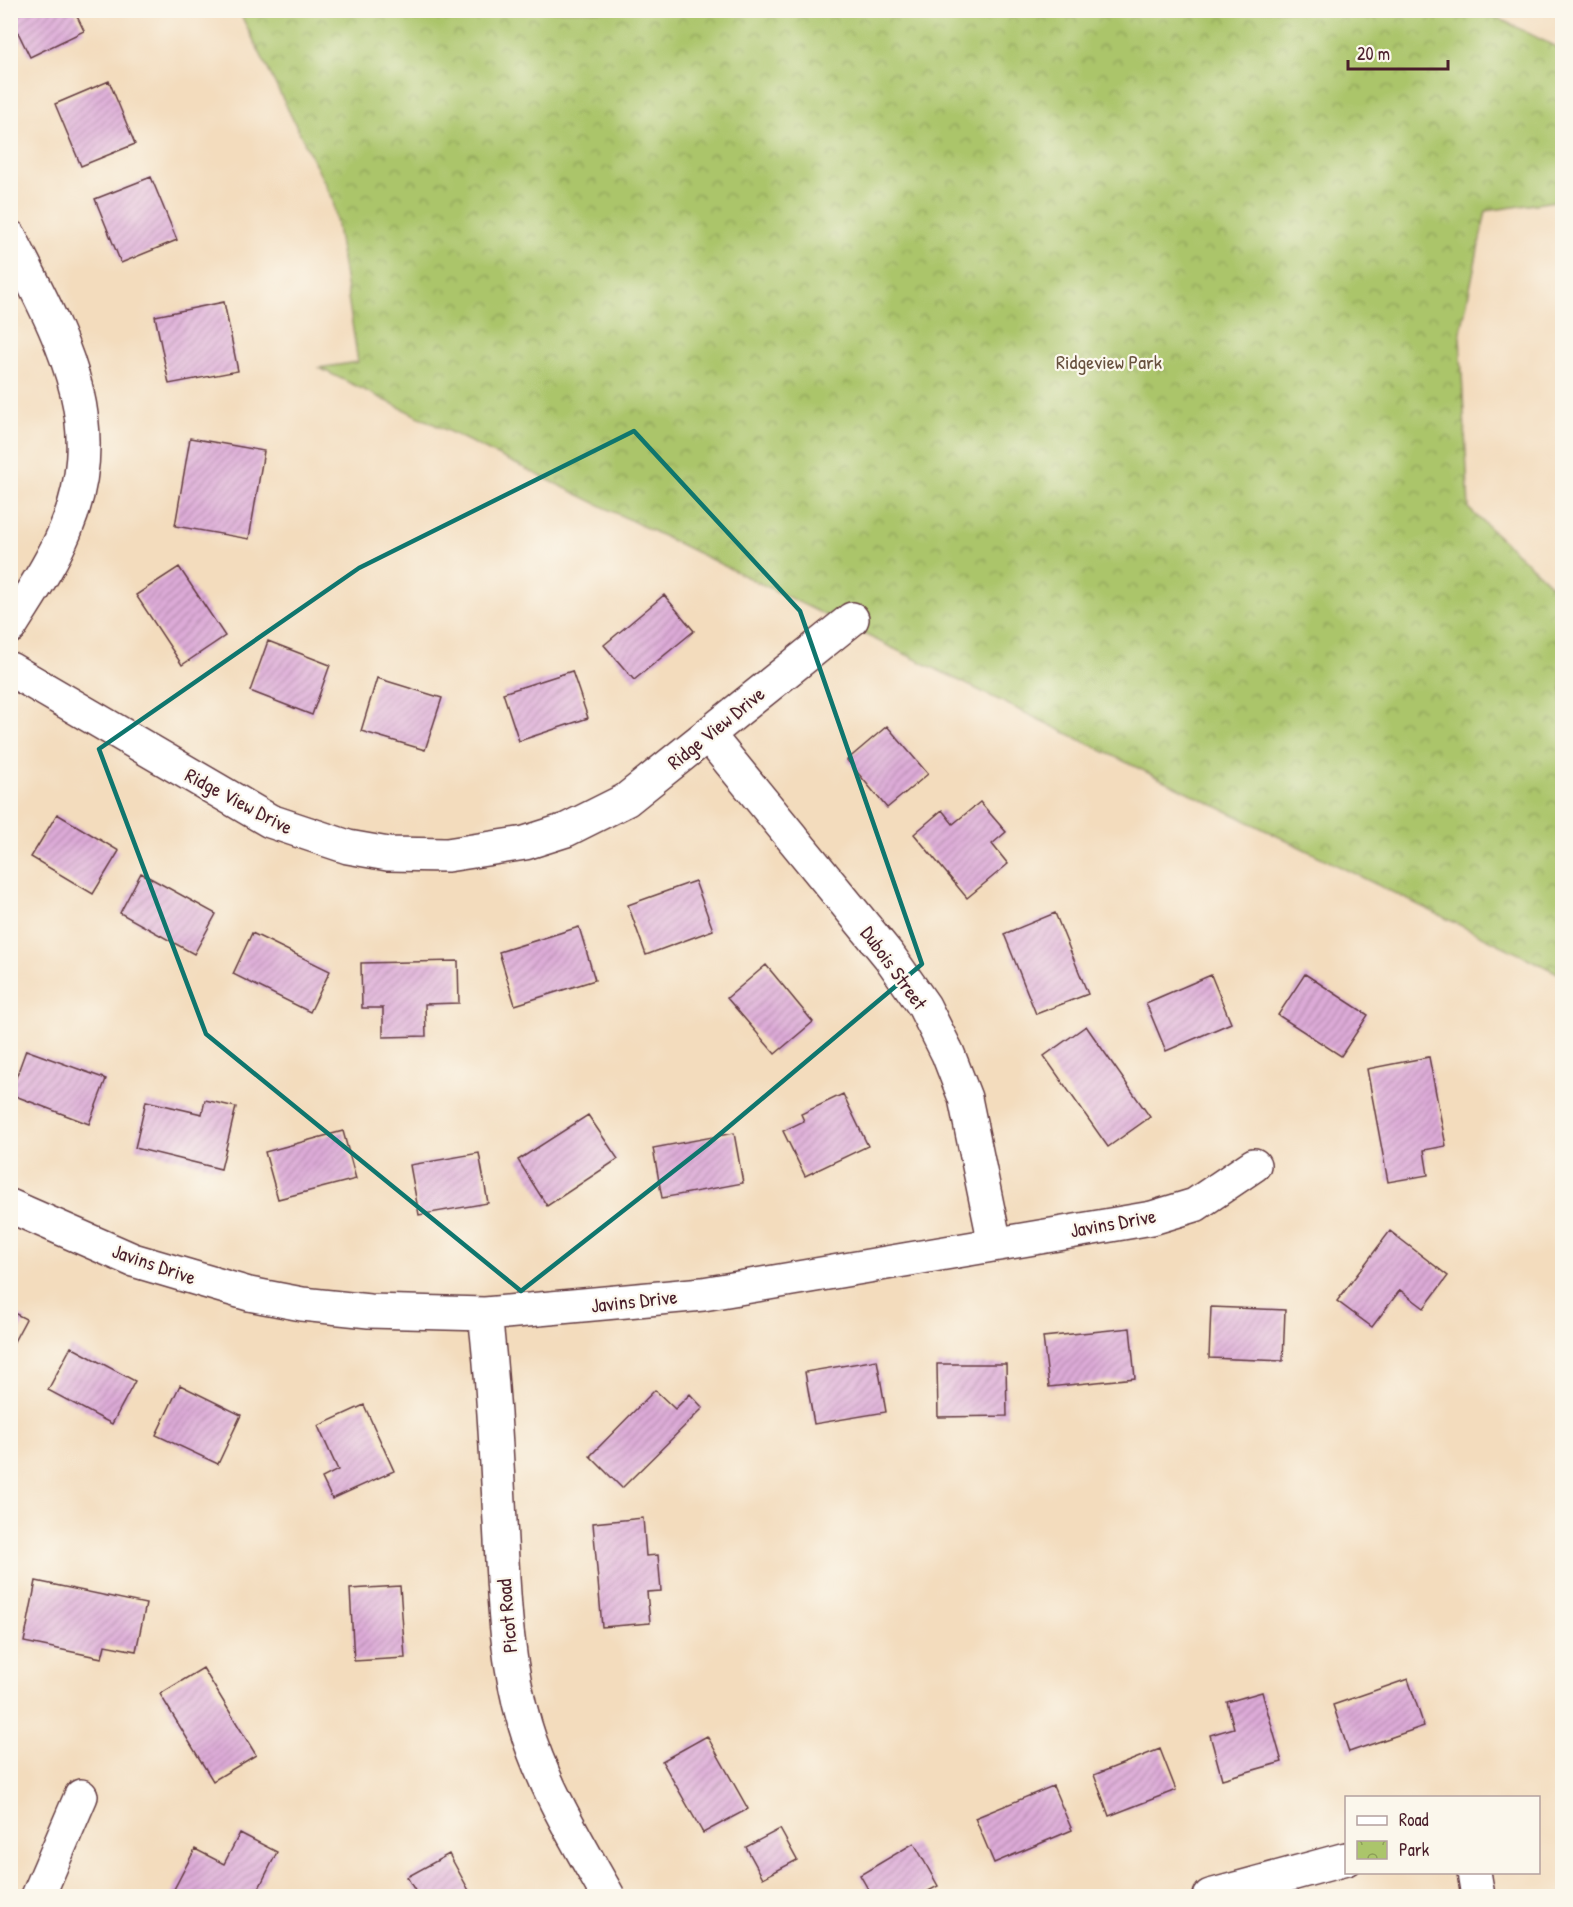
<svg xmlns="http://www.w3.org/2000/svg" width="1573" height="1907" font-family="'Patrick Hand',sans-serif">
	<style>
		.park { fill: url(#park-crowns); stroke: #7a724b; stroke-width: 1.5 }
		.building { fill: url(#building-hatch) }
		.lines { fill: none; stroke-linecap: round; stroke-linejoin: round }
		.minor-casing { stroke: #633b41; stroke-width: 36 }
		.minor { stroke: #fff; stroke-width: 33 }
		.marked { fill: none; stroke: #0f766e; stroke-width: 4.5; stroke-linejoin: round }
		.labels { text-anchor: middle; stroke-width: 4.5; stroke-linejoin: round; paint-order: stroke }
		.park-label { font-size: 20px; fill: #67513e; stroke: #fbf7ec }
		.street-label { font-size: 20px; fill: #4a1f2b; stroke: #fbf7ec }
	</style>
	<defs>
		<pattern id="park-crowns" width="20" height="18" patternUnits="userSpaceOnUse" patternTransform="scale(1.5)"><rect width="20" height="18" fill="#abc56b"/><path d="M2 6a3 3 0 1 1 6 0M12 15a3 3 0 1 1 6 0" fill="none" stroke="#8d9f58"/></pattern>
		<pattern id="building-hatch" width="6" height="6" patternUnits="userSpaceOnUse" patternTransform="scale(1.5)"><rect width="6" height="6" fill="#ddabd8"/><path d="M-1 1l2-2M0 6l6-6M5 7l2-2" fill="none" stroke="#b58baf"/></pattern>
	</defs>
	<rect width="100%" height="100%" fill="#fbf7ec"/>
	<filter id="ink" filterUnits="userSpaceOnUse"><feTurbulence type="fractalNoise" baseFrequency=".0167" numOctaves="2"/><feDisplacementMap in="SourceGraphic" scale="12" xChannelSelector="R" yChannelSelector="G"/><feConvolveMatrix kernelMatrix="1 2 1 2 8 2 1 2 1" color-interpolation-filters="sRGB"/></filter>
	<filter id="wash" filterUnits="userSpaceOnUse"><feTurbulence type="fractalNoise" baseFrequency=".008" numOctaves="4" result="noise"/><feDisplacementMap in="SourceGraphic" scale="24" xChannelSelector="R" yChannelSelector="G"/><feGaussianBlur stdDeviation="1.35" result="paint"/><feColorMatrix in="noise" values="0 0 0 0 0 0 0 0 0 0 0 0 0 0 0 0 0 1.4 0 .05"/><feComposite in="paint" operator="in"/></filter>
	<g filter="url(#wash)">
		<rect width="100%" height="100%" fill="#f3dcbd"/>
		<path class="park" d="M1482,10l80,40v150l-76,11 -26,125 9,173 93,86v380l-1243,-607 39,-6 -25,-162 -94,-189z"/>
		<g id="blocks">
			<path class="building" d="M10,10h64l10,21 -54,26 -20,-41z
				M109,81l26,63 -54,22 -26,-62z
				M151,177l26,63 -56,23 -26,-64z
				M224,302l14,69 -69,13 -14,-68z
				M190,438l74,13 -15,88 -74,-13z
				M179,567l46,69 -43,29 -46,-70z
				M664,595l30,36 -60,49 -30,-35z
				M268,641l62,24 -18,50 -62,-24z
				M572,671l16,47 -69,23 -16,-48z
				M377,678l65,20 -17,52 -64,-19z
				M887,726l41,48 -41,34 -40,-48z
				M980,802l26,30 -14,12 16,20 -41,34 -53,-64 28,-24 11,14z
				M57,814l62,37 -26,43 -62,-37z
				M141,873l75,41 -22,40 -74,-41z
				M695,881l18,49 -67,25 -18,-50z
				M1055,913l33,81 -52,20 -32,-80z
				M579,927l16,53 -80,25 -16,-53z
				M252,933l78,38 -20,41 -77,-38z
				M458,961l1,42 -34,1 1,32 -43,1v-29h-21l-1,-45z
				M766,965l47,57 -38,32 -48,-56z
				M1305,974l63,41 -27,41 -63,-41z
				M1211,975l20,48 -65,28 -20,-48z
				M1086,1026l64,91 -42,30 -64,-91z
				M26,1050l80,29 -17,45 -79,-30z
				M1429,1057l17,89 -22,4 4,25 -40,7 -21,-113z
				M843,1094l25,52 -63,30 -22,-45 21,-10 -3,-7z
				M205,1100l31,7 -15,62 -86,-21 11,-47 56,13z
				M588,1115l30,44 -71,47 -29,-46z
				M343,1131l13,48 -78,20 -13,-47z
				M734,1133l9,50 -81,15 -9,-50z
				M479,1153l9,50 -69,12 -9,-50z
				M1390,1231l58,45 -24,32 -24,-18 -28,37 -35,-26z
				M1211,1307l74,3 -2,51 -74,-3z
				M10,1311l16,8 -16,30z
				M1130,1328l5,50 -86,9 -6,-50z
				M71,1347l64,34 -23,43 -64,-34z
				M877,1360l9,52 -72,12 -9,-52z
				M937,1364h69l1,52 -69,1z
				M180,1385l61,30 -23,49 -62,-29z
				M655,1390l20,19 15,-15 13,14 -81,80 -32,-32z
				M364,1405l30,66 -62,28 -10,-21 16,-8 -20,-44z
				M643,1518l3,38 12,-1 3,36 -14,1 3,31 -48,4 -9,-104z
				M36,1581l110,23 -10,47 -31,-6 -3,13 -78,-16z
				M400,1586l5,72 -51,3 -4,-72z
				M203,1668l53,87 -43,26 -53,-87z
				M1408,1679l16,47 -75,26 -16,-47z
				M1262,1692l20,70 -60,17 -12,-44 24,-7 -7,-26z
				M707,1736l41,73 -45,24 -41,-72z
				M1160,1749l16,41 -67,26 -15,-41z
				M1053,1786l19,44 -78,33 -19,-45z
				M780,1829l17,31 -34,18 -17,-31z
				M240,1833l37,19 -22,44 -84,-1 24,-46 29,15z
				M914,1843l24,43 -19,10h-47l-12,-21z
				M449,1854l23,42h-54l-11,-19z"/>
		</g>
	</g>
	<g filter="url(#ink)">
		<use href="#blocks" fill-opacity="0" stroke="#633b41" stroke-width="1.5"/>
		<g class="lines">
			<defs>
				<path id="minor" d="M10,237c49,98 102,183 55,294 -14,34 -36,65 -55,96
					M10,669l260,152 78,26 40,7 59,1 78,-12 41,-13 60,-30 226,-181
					M708,735l181,221 35,50 24,48 17,44 30,146
					M10,1206l123,54 116,34 53,10 67,7 116,3 218,-20 449,-76 43,-13 59,-40
					M485,1314c9,76 12,151 16,227 3,62 6,124 24,184 18,61 52,116 83,171
					M1474,1872l4,24
					M38,1896l43,-100
					M1210,1896l136,-37"/>
			</defs>
			<use href="#minor" class="minor-casing"/>
			<use href="#minor" class="minor"/>
		</g>
	</g>
	<path class="marked" d="M634,431l166,180 122,353 -215,181 -186,146 -315,-257 -107,-285 260,-181z"/>
	<g class="labels">
		<g class="park-label">
			<text x="1109" y="369">Ridgeview Park</text>
		</g>
		<g class="street-label">
			<text transform="translate(716 728) rotate(-39)" y="7">Ridge View Drive</text>
			<text transform="translate(239 801) rotate(28)" y="7">Ridge View Drive</text>
			<text transform="translate(894 968) rotate(54)" y="7">Dubois Street</text>
			<text transform="translate(1113 1223) rotate(-10)" y="7">Javins Drive</text>
			<text transform="translate(154 1264) rotate(19)" y="7">Javins Drive</text>
			<text transform="translate(634 1301) rotate(-6)" y="7">Javins Drive</text>
			<text transform="translate(507 1616) rotate(-95)" y="7">Picot Road</text>
		</g>
	</g>
	<rect width="1573" height="1907" fill="none" stroke="#fbf7ec" stroke-width="36"/>
	<rect x="1345" y="1796" width="195" height="78" fill="#fbf7ec" stroke="#b4a19f" stroke-width="1.5"/>
	<rect x="1357" y="1816" width="30" height="9" fill="#ffffff" stroke="#b4a19f" stroke-width="1.5"/>
	<text x="1399" y="1826" font-size="18" fill="#4a1f2b">Road</text>
	<rect x="1357" y="1841" width="30" height="18" fill="url(#park-crowns)" stroke="#b4a19f" stroke-width="1.5"/>
	<text x="1399" y="1856" font-size="18" fill="#4a1f2b">Park</text>
	<path d="M1348 60v9h100v-9" fill="none" stroke="#4a1f2b" stroke-width="3"/>
	<text x="1357" y="60" font-size="18" fill="#4a1f2b" stroke="#fbf7ec" stroke-width="4.5" paint-order="stroke">20 m</text>
</svg>
